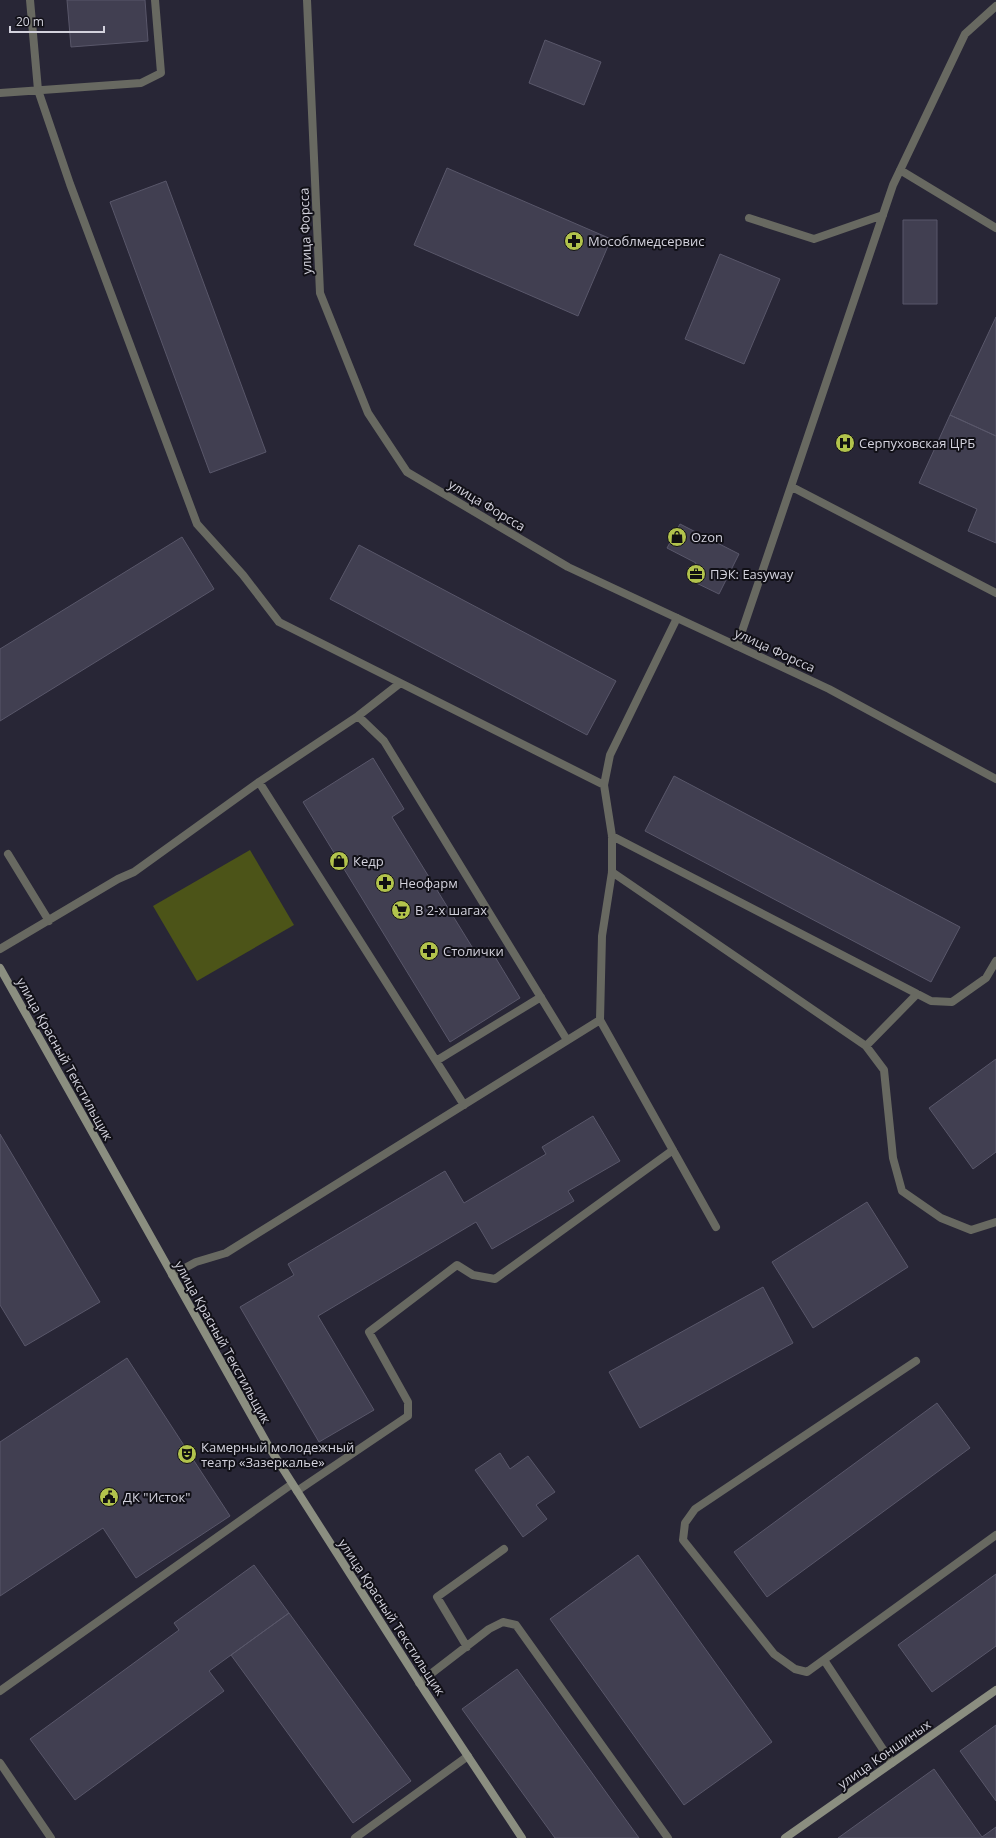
<svg xmlns="http://www.w3.org/2000/svg" width="996" height="1838" font-family="'Open Sans',sans-serif">
	<style>
		.green { fill: #4c5418 }
		.building { fill: #413f51; stroke: #59576a }
		.lines { fill: none; stroke-linecap: round; stroke-linejoin: round }
		.lane { stroke: #686961; stroke-width: 8 }
		.street { stroke: #686961; stroke-width: 8 }
		.secondary { stroke: #8b8e80; stroke-width: 8 }
		.labels { text-anchor: middle; stroke-width: 4; stroke-linejoin: round; paint-order: stroke }
		.street-label { font-size: 13px; fill: #d3d2dd; stroke: #111017 }
		.poi-label { font-size: 13px; fill: #d3d2dd; stroke: #111017; text-anchor: start }
	</style>
	<rect width="100%" height="100%" fill="#282636"/>
	<path class="green" d="M250,850l44,75 -97,56 -44,-75z"/>
	<path class="building" d="M67,0h78l3,41 -77,6z
		M545,40l56,22 -17,43 -55,-22z
		M447,168l164,71 -33,77 -164,-71z
		M166,181l100,271 -56,21 -100,-271z
		M903,220h34v84h-34z
		M720,254l60,25 -36,85 -59,-25z
		M996,317v119l-46,-21z
		M950,415l46,21v107l-28,-12 9,-22 -58,-26z
		M680,524l59,30 -20,40 -31,-15 8,-16 -29,-15z
		M182,537l32,52 -214,132v-72z
		M359,545l257,136 -29,54 -257,-136z
		M373,758l31,51 -12,8 85,138 12,-8 31,51 -70,44 -147,-240z
		M674,776l286,151 -29,55 -286,-151z
		M996,1059v93l-23,17 -44,-61z
		M593,1116l27,45 -52,30 6,10 -82,48 -16,-27 -158,94 56,94 -55,32 -79,-135 54,-32 -6,-11 157,-93 19,32 82,-49 -4,-7z
		M0,1134l100,168 -75,44 -25,-41z
		M867,1202l41,65 -95,61 -41,-66z
		M763,1287l30,56 -153,85 -31,-56z
		M127,1358l103,158 -94,62 -33,-50 -103,68v-154z
		M937,1403l33,45 -203,149 -33,-45z
		M500,1453l10,16 18,-13 27,36 -19,13 11,14 -24,18 -48,-67z
		M638,1555l134,187 -88,63 -134,-186z
		M254,1565l35,48 -80,58 15,20 -149,109 -45,-61 149,-109 -5,-7z
		M996,1574v72l-64,46 -34,-47z
		M289,1613l122,168 -58,42 -122,-168z
		M517,1669l122,169h-84l-93,-129z
		M996,1725v76l-36,-50z
		M934,1769l48,68 14,-10v11h-158z"/>
	<g class="lines">
		<path class="lane" d="M30,0l8,90 32,94 127,340 46,51 36,47 325,163
			M0,93l141,-10 20,-10 -6,-73
			M900,170l96,58
			M749,218l65,21 69,-24
			M792,487l204,106
			M677,618l-67,137 -6,30 8,51v36l-10,64 -2,84 116,207
			M737,646l156,-461 72,-151 31,-28
			M358,716l26,25 183,299
			M259,782l205,323
			M612,836l319,165 21,1 34,-24 10,-17
			M8,854l41,67
			M612,872l254,174 18,24 9,88 9,33 39,27 30,12 25,-8
			M0,949l118,-70 16,-7 125,-90 99,-66 41,-32
			M866,1046l51,-52
			M436,1061l105,-64
			M172,1275l24,-13 30,-9 374,-233
			M916,1361l-221,148 -10,14 -2,17 91,114 21,15 12,3 189,-137
			M297,1491l111,-75v-14l-39,-70 88,-67 16,10 22,4 178,-129
			M467,1647l-30,-50 67,-48
			M824,1660l68,103
			M419,1683l70,-54 14,-7 13,3 152,213
			M0,1691l292,-207
			M0,1763l51,75
			M355,1838l113,-82"/>
		<path class="street" d="M307,0l13,293 48,120 39,59 161,95 261,122 167,90"/>
		<path class="secondary" d="M0,968l269,479 157,246 96,145
			M785,1838l211,-148"/>
	</g>
	<defs>
		<symbol id="pharmacy-disc" viewBox="-11 -11 22 22"><circle r="9.5" fill="#b2c34c" stroke="#111017"/><path d="M-2-6h4v4h4v4h-4v4h-4v-4h-4v-4h4Z" fill="#111"/></symbol>
		<symbol id="hospital-disc" viewBox="-11 -11 22 22"><circle r="9.5" fill="#b2c34c" stroke="#111017"/><path d="M-5-5h3v3.5h4V-5h3V5h-3V1.5h-4V5h-3Z" fill="#111"/></symbol>
		<symbol id="shop-disc" viewBox="-11 -11 22 22"><circle r="9.5" fill="#b2c34c" stroke="#111017"/><path d="M-5-2.5h2.3a2.7 3.5 0 0 1 5.4 0H5L5.5 6h-11ZM-1.5-2.5h3a1.5 2.3 0 0 0-3 0Z" fill="#111"/></symbol>
		<symbol id="office-disc" viewBox="-11 -11 22 22"><circle r="9.5" fill="#b2c34c" stroke="#111017"/><path d="M-6-3h4V-5.5h4V-3h4V5H-6ZM-1-4.5V-3h2v-1.5ZM-6 0V1H6V0Z" fill="#111"/></symbol>
		<symbol id="supermarket-disc" viewBox="-11 -11 22 22"><circle r="9.5" fill="#b2c34c" stroke="#111017"/><path d="M-6-5.5h2.5l.6 2H6L4.5 2H-2.5L-4.4-4H-6ZM-1.5 3.2a1.3 1.3 0 1 0 .1 0ZM3 3.2a1.3 1.3 0 1 0 .1 0Z" fill="#111"/></symbol>
		<symbol id="theatre-disc" viewBox="-11 -11 22 22"><circle r="9.5" fill="#b2c34c" stroke="#111017"/><path d="M-5-5.5Q0-4 5-5.5V0Q5 5 0 6Q-5 5-5 0ZM-3.3-2.5H-1v1.5H-3.3ZM1-2.5H3.3v1.5H1ZM-2.8 1Q0 5.5 2.8 1Z" fill="#111"/></symbol>
		<symbol id="civic-disc" viewBox="-11 -11 22 22"><circle r="9.5" fill="#b2c34c" stroke="#111017"/><path d="M-.6-6.5H3V-4.5H.6V-3L4-1V1h2V6H-6V1h2V-1L-.6-3ZM-1.2 2.5V6h2.4V2.5Z" fill="#111"/></symbol>
	</defs>
	<g fill-rule="evenodd">
		<use href="#pharmacy-disc" x="563" y="230" width="22" height="22"/>
		<use href="#hospital-disc" x="834" y="432" width="22" height="22"/>
		<use href="#shop-disc" x="666" y="526" width="22" height="22"/>
		<use href="#office-disc" x="685" y="563" width="22" height="22"/>
		<use href="#shop-disc" x="328" y="850" width="22" height="22"/>
		<use href="#pharmacy-disc" x="374" y="872" width="22" height="22"/>
		<use href="#supermarket-disc" x="390" y="899" width="22" height="22"/>
		<use href="#pharmacy-disc" x="418" y="940" width="22" height="22"/>
		<use href="#theatre-disc" x="176" y="1443" width="22" height="22"/>
		<use href="#civic-disc" x="98" y="1486" width="22" height="22"/>
	</g>
	<g class="labels">
		<g class="street-label">
			<text transform="translate(305 231) rotate(-92)" y="5">улица Форсса</text>
			<text transform="translate(487 505) rotate(31)" y="5">улица Форсса</text>
			<text transform="translate(775 650) rotate(25)" y="5">улица Форсса</text>
			<text transform="translate(65 1059) rotate(61)" y="5">улица Красный Текстильщик</text>
			<text transform="translate(223 1342) rotate(61)" y="5">улица Красный Текстильщик</text>
			<text transform="translate(392 1617) rotate(57)" y="5">улица Красный Текстильщик</text>
			<text transform="translate(884 1754) rotate(-35)" y="5">улица Коншиных</text>
		</g>
		<g class="poi-label">
			<text x="588" y="246">Мособлмедсервис</text>
			<text x="859" y="448">Серпуховская ЦРБ</text>
			<text x="691" y="542">Ozon</text>
			<text x="710" y="579">ПЭК: Easyway</text>
			<text x="353" y="866">Кедр</text>
			<text x="399" y="888">Неофарм</text>
			<text x="415" y="915">В 2-х шагах</text>
			<text x="443" y="956">Столички</text>
			<text x="201" y="1452">Камерный молодежный<tspan x="201" dy="15">театр «Зазеркалье»</tspan></text>
			<text x="123" y="1502">ДК "Исток"</text>
		</g>
	</g>
	<path d="M10 26v6h94v-6" fill="none" stroke="#d3d2dd" stroke-width="2"/>
	<text x="16" y="26" font-size="12" fill="#d3d2dd" stroke="#111017" stroke-width="3" paint-order="stroke">20 m</text>
</svg>
